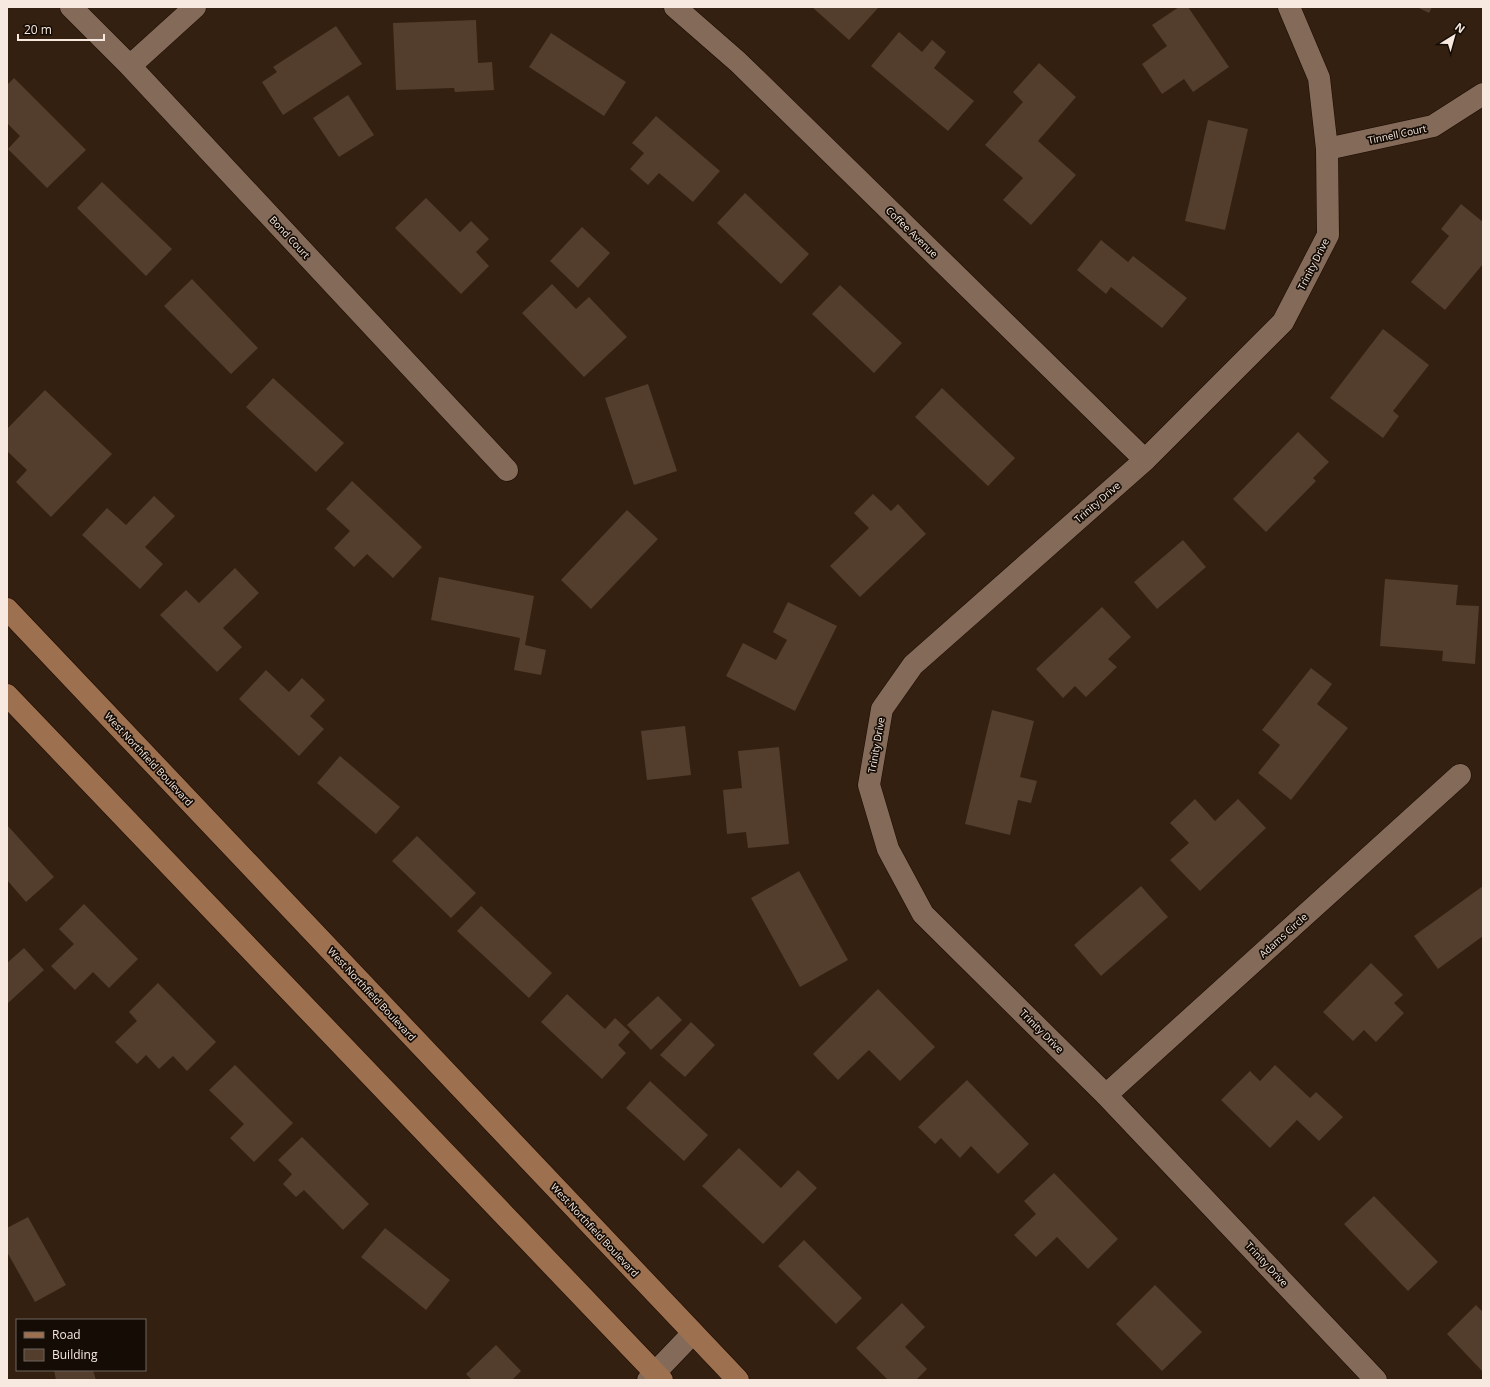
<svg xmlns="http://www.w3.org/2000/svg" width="1490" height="1387" font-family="'Open Sans',sans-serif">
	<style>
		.building { fill: #533d2c }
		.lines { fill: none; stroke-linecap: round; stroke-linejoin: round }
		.minor-casing { stroke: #1b0900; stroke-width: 23 }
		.major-casing { stroke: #1b0900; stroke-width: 23 }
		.minor { stroke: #846b59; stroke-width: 22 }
		.major { stroke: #9d704f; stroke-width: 22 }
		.labels { text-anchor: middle; stroke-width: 3.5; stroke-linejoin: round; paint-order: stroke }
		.street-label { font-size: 10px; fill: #f7e9df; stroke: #150c06 }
	</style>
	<rect width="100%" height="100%" fill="#342010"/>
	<path class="building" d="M812,7h66v1l-29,32z
		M1179,7h9l41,60 -36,25 -9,-13 -22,15 -20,-30 25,-18 -15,-21z
		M1417,7h15l-3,6z
		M476,20l2,43 14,-1 2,28 -39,2 -1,-4 -58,2 -3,-67z
		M336,26l26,38 -79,51 -21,-33 15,-10 -4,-5z
		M899,32l23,20 10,-12 14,12 -12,16 40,33 -26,30 -77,-65z
		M551,33l75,49 -22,34 -75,-49z
		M1039,63l37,34 -38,44 38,34 -45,50 -28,-25 20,-22 -38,-33 38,-43 -10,-10z
		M14,78l72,72 -39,38 -39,-39 12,-13 -13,-13v-38z
		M348,95l26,40 -35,22 -26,-39z
		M656,116l64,55 -27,31 -34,-29 -11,12 -18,-16 14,-16 -12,-10z
		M1208,120l40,9 -23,101 -40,-9z
		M102,182l70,67 -26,27 -69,-68z
		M745,193l64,61 -28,30 -64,-61z
		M426,198l34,34 11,-11 18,18 -13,13 13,14 -28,28 -66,-66z
		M1461,204l22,18v42l-38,46 -34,-28 38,-46 -8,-7z
		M582,227l28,26 -32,35 -28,-27z
		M1101,240l27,22 5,-6 54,42 -25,30 -51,-41 -5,7 -29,-24z
		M192,279l66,69 -27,26 -67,-68z
		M552,284l24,25 13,-12 38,40 -43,40 -62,-64z
		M840,285l62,58 -28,30 -62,-59z
		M1383,329l46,36 -36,46 6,5 -16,22 -53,-40z
		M273,378l71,65 -28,29 -70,-65z
		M648,384l29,87 -43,14 -29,-87z
		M942,388l73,70 -27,28 -73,-69z
		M45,390l67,64 -61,63 -35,-35 11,-12 -20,-19v-22z
		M1298,432l31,30 -16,16 3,3 -50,51 -33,-33z
		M352,481l70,66 -29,31 -26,-24 -13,13 -20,-19 16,-17 -24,-22z
		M873,494l18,17 7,-7 28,30 -66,63 -30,-31 39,-38 -15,-15z
		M154,496l21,20 -30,31 18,17 -23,25 -58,-54 25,-27 19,17z
		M627,510l31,29 -67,70 -30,-29z
		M1183,540l23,27 -49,42 -23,-27z
		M235,568l24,25 -36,35 19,19 -25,25 -57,-57 26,-25 13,13z
		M439,577l95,19 -9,49 21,5 -5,25 -27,-5 6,-32 -89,-18z
		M1385,579l73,6 -2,20 23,1 -4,58 -33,-3 1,-10 -63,-5z
		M788,602l49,24 -42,85 -69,-35 17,-33 33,17 11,-20 -14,-8z
		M1102,607l29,30 -23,22 9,8 -31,30 -11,-11 -12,12 -27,-29z
		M1311,668l21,16 -15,20 31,24 -57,72 -33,-27 22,-28 -18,-15z
		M266,670l23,22 13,-14 23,22 -15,16 14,13 -25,27 -60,-57z
		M992,710l42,11 -14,56 17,4 -6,22 -13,-3 -8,35 -45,-11z
		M685,726l6,49 -44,5 -6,-49z
		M779,747l10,97 -41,4 -2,-16 -19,2 -4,-44 19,-2 -4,-37z
		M340,756l60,51 -24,27 -59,-51z
		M1195,799l20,22 23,-22 28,29 -66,63 -30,-31 19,-17 -19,-20z
		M7,825l47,52 -28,25 -19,-22z
		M417,836l59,57 -25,25 -59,-57z
		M799,871l49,89 -48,27 -49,-89z
		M1141,886l27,31 -67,59 -27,-31z
		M1483,886v50l-45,33 -24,-33z
		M84,904l54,55 -29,29 -16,-16 -18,18 -24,-24 23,-22 -15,-15z
		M481,906l71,67 -23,25 -72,-67z
		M24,948l20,22 -37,34v-41z
		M1371,963l32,32 -9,8 10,10 -28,29 -12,-12 -11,11 -30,-29z
		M158,983l58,59 -29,29 -14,-15 -14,13 -13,-14 -9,9 -22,-22 22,-21 -8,-9z
		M878,989l57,58 -35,34 -31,-31 -31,30 -25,-26z
		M567,994l38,35 10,-11 15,14 -12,13 8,8 -24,26 -61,-57z
		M658,996l24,24 -31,30 -24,-25z
		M691,1022l24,23 -30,32 -25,-22z
		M235,1065l58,58 -39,39 -24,-24 14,-14 -35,-34z
		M1275,1065l35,33 6,-6 27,25 -24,24 -22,-21 -27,28 -49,-48 29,-29 10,10z
		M967,1080l62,64 -31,30 -27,-28 -11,12 -19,-20 -6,6 -17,-17z
		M650,1081l58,54 -24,26 -58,-53z
		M302,1137l67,67 -26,26 -39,-40 -8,7 -13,-13 9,-10 -14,-14z
		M739,1148l42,40 17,-18 19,18 -54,56 -61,-58z
		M1054,1173l64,66 -30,30 -31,-32 -21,20 -22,-22 22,-21 -12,-13z
		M1374,1196l64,66 -30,29 -64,-67z
		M28,1217l38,68 -31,17 -28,-50v-24z
		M385,1228l65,52 -24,30 -65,-53z
		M804,1240l58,58 -26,26 -58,-58z
		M1155,1285l47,47 -40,39 -46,-47z
		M902,1303l23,24 -20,20 22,22 -11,11h-28l-32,-32z
		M1476,1305l7,7v60l-36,-38z
		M496,1345l25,26 -9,9h-40l-6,-6z
		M54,1370h39l3,10h-40z"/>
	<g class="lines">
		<defs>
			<path id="minor" d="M71,7l59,59 377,404
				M675,7l63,55 407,398
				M1289,7l30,71 8,71 1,86 -45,87 -138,138 -232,205 -31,44 -13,76 19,64 35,65 183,181 270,285
				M130,66l65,-59
				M1327,149l106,-23 50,-32
				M1106,1095l354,-320
				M648,1380l45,-47"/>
			<path id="major" d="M7,609l731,771
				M7,695l655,685"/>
		</defs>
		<use href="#minor" class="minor-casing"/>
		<use href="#major" class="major-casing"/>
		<use href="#minor" class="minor"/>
		<use href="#major" class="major"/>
	</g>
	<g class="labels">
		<g class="street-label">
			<text transform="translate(1397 134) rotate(-12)" y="4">Tinnell Court</text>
			<text transform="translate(912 232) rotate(44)" y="4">Coffee Avenue</text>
			<text transform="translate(290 237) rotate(47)" y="4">Bond Court</text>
			<text transform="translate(1313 264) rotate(-63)" y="4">Trinity Drive</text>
			<text transform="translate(1097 502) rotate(-41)" y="4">Trinity Drive</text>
			<text transform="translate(876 745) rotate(-80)" y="4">Trinity Drive</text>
			<text transform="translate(149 759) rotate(47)" y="4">West Northfield Boulevard</text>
			<text transform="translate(1283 935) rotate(-42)" y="4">Adams Circle</text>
			<text transform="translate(372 994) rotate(47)" y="4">West Northfield Boulevard</text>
			<text transform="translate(1042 1031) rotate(45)" y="4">Trinity Drive</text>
			<text transform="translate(595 1230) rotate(47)" y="4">West Northfield Boulevard</text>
			<text transform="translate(1267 1264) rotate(47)" y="4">Trinity Drive</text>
		</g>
	</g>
	<rect width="1490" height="1387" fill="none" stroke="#f7e9df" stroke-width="16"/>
	<rect x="16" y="1319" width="130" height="52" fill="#150c06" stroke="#6f645d"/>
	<rect x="24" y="1332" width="20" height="6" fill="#9d704f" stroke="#6f645d"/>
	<text x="52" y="1339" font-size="12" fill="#f7e9df">Road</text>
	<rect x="24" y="1349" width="20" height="12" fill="#533d2c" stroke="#6f645d"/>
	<text x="52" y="1359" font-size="12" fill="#f7e9df">Building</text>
	<g transform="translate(1454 36) rotate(37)" stroke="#150c06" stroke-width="3" paint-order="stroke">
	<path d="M0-3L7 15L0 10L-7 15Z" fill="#f7e9df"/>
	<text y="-6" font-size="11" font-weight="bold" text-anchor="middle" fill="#f7e9df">N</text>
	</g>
	<path d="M18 34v6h86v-6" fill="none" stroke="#f7e9df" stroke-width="2"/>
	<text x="24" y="34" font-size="12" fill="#f7e9df" stroke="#150c06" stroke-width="3" paint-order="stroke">20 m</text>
</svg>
